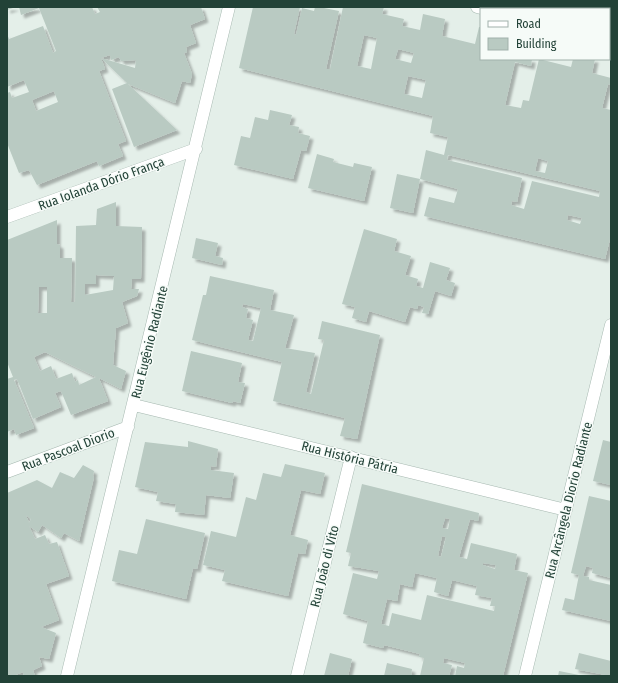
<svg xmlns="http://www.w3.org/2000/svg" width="618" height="683" font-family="'Fira Sans Condensed',sans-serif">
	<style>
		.building { fill: #b9cac2; fill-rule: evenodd; filter: url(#shadow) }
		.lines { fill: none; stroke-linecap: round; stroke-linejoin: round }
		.minor-casing { stroke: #a6b8b0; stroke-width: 13 }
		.minor { stroke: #fff; stroke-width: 12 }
		.labels { text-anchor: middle; stroke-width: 3; stroke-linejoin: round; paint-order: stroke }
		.street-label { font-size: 13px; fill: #224237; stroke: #f6fbf8 }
	</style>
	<defs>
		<filter id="shadow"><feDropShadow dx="3.5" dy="3.5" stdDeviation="1" flood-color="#0004"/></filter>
	</defs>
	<rect width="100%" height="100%" fill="#e4efe9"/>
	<path class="building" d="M7,7h9l-9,3z
		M19,7h73l3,7 5,-2 -3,-5h104l4,12 -15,6 6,18 -10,4 1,5 -3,1 8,21 -2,9 -8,-2 -7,22 -47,-19 49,46 -43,17 -22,-58 15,-6 -26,-25 34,10 1,-8 -15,1 -2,-4 -8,3 -1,-5 -9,3 4,11 -6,2 27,70 -8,3 5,12 -24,10 -2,-5 -60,24 -8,-15 -10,3 -12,-30v-50l3,-1 2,6 17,-6 -5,-12 -17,7v-53l2,5 34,-13 10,27 3,-2 -17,-43 -18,7zM54,91l4,11 -22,9 -4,-11z
		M253,7h47l-6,27 2,1 6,-27 12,3 1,-4h4l20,4 -13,58h4l13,-62h41l-2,7 22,5 -2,7 18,4 3,-16 22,5 -3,17 33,8 4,-17h2v32h51l-1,7 -16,-4 -10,43 16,3 2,-8 6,1 10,-42 32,8 2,-8h22l-3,14 19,5v7l-3,-1 -6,24 9,2v125l-6,24 -181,-43 5,-19 25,6 4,-14 -38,-10 6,-29 18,5 4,-18 -18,-4 3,-17 -194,-48zM364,35l13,3 -6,31 -14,-3zM398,49l16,4 -3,10 -16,-4zM408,76l18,4 -4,18 -18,-4zM448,155l152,36 -1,6 -67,-16 -8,28 -13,-4 1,-4 5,1 5,-24 -75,-18zM538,158l10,3 -3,12 -10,-2zM568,215l14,3 -2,6 -13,-4z
		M570,7h41v11l-2,-1v-8h-33z
		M270,110l22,5 -3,10 10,2 -1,6 12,3 -4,15 -5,-1 -8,29 -59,-14 7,-29 9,2 5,-21 13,3z
		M317,154l17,5 -1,3 20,5 1,-4 18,4 -8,34 -56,-13z
		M397,174l23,5 -7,34 -23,-5z
		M116,202v24l26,1 -1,52h-9l-1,10h8l-2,7 -15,6 6,21 -12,5 -3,37 13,6 -5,18 -22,-11 9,23 -37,14 -10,-24 -6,2 6,14 -28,12 -16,-40 -3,1 20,48 -18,7 -2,-6 -7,3v-53l6,-2 -6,-15v-122l50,-20v24l3,1v13h12l-1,44h4l1,-76 20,-1 1,-16zM96,275l18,1 -1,14 -28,5v-11h11zM39,287h8v26h-9zM45,352l51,25 -17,8 -1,-5 -3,2 -3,-9 -16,6 -5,-13 -11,5 -6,-14z
		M364,229l33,10 -3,12 17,5 -6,19 13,4 -2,7 7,2 7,-26 20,6 -4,12 9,3 -4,13 -16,-5 -7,23 -6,-1 2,-6 -6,-2 -1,4 -7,-2 -5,15 -36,-11 -3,11 -14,-4 3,-11 -13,-3z
		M196,238l22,5 -3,13 8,2 -1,7 -30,-7z
		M210,276l64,14 -4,20 24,5 -9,33 30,5 -9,39 5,2 13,-54 -6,-1 4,-18 58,14 -23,104 -17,-3 5,-18 -72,-17 9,-39 -90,-22 11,-45h3zM243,304l18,4 -8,33 -5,-1 5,-20 -7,-2 2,-9 -6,-2z
		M191,351l51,12 -4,19 7,1 -5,20 -7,-2 -1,2 -50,-12z
		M603,440l8,2v43l-18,-4z
		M188,441l30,8 -2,18 -5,-1v4l23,3 -4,25 -24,-3 -2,20 -29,-3 1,-8 -20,-3 2,-9 -23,-5 10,-45 43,5z
		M285,464l40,9 -5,21 -19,-4 -11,45 18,5 -3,14 -7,-1 -10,43 -66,-15 3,-11 -22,-5 8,-34 25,6 10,-40 10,3 7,-27 18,4z
		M83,465l11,6 -1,5 1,1 -15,64 -15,-8 -3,5 -19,-13 -4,7 -9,-6 6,13 10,-4 4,9 8,-2 12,34 -23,8 13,36 -18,7 15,6 -7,26 -10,-2 3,9 -9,4 2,6h-11l-1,-4 -10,4h-6v-183l30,-13 15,8 8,-16 14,6zM26,515l5,4 -2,4z
		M362,484l117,29 -1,8 -8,-2 -11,38 8,2 4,-16 46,11 -3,16 14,3 -25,103h-48l2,-10 7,2 1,-5 -21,-5 -1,5 9,2 -3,11h-29l4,-18 -5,-1 1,-3 -36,-9 -1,3 -20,-5 5,-22 -25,-7 10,-41 24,6 2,-8 -31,-5 3,-13 -5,-1zM445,518l5,1 -2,10 -6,-1zM442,536l4,1 -5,20 -3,-1zM483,563l13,2 -1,4 -12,-4zM415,573l22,5 -3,14 14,4 4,-16 25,6 -2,9 17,3 -2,8h5l-1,5 -67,-16 -6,25 -29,-7 -3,13 -8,-2 6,-25 10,2 3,-17 12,3z
		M589,496l22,5v77l-19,-5 1,-5 -7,-2 -3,10 6,1v3l22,5v36l-49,-11 3,-12 9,2 5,-25 -8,-2z
		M146,519l59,14 -8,36 -4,-1 -7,31 -74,-18 7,-31 18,4z
		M330,653l22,6 -4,17h-24z
		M579,653l32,8v15l-36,-7z
		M387,663l25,6 -1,7h-27z
		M559,671l20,4v1h-21z"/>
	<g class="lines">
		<defs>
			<path id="minor" d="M477,7l8,2
				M609,38l2,1
				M7,217l189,-68
				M134,405l432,105
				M7,472l121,-45
				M67,676l162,-669
				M297,676l54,-219
				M525,676l86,-351"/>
		</defs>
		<use href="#minor" class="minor-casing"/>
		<use href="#minor" class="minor"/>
	</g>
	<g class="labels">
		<g class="street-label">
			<text transform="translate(101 183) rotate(-20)" y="5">Rua Iolanda Dório França</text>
			<text transform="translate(149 342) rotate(-76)" y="5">Rua Eugênio Radiante</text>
			<text transform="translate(68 449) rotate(-21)" y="5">Rua Pascoal Diorio</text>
			<text transform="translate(350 457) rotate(14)" y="5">Rua História Pátria</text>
			<text transform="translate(568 500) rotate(-76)" y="5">Rua Arcângela Diorio Radiante</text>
			<text transform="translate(324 566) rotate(-76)" y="5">Rua João di Vito</text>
		</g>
	</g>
	<rect width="618" height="683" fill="none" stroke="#224237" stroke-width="16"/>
	<rect x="480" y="8" width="130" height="52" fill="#f6fbf8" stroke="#a1b1ab"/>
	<rect x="488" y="21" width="20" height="6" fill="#ffffff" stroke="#a1b1ab"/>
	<text x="516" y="28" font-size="12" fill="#224237">Road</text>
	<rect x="488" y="38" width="20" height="12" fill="#b9cac2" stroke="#a1b1ab"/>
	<text x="516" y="48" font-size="12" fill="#224237">Building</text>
</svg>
